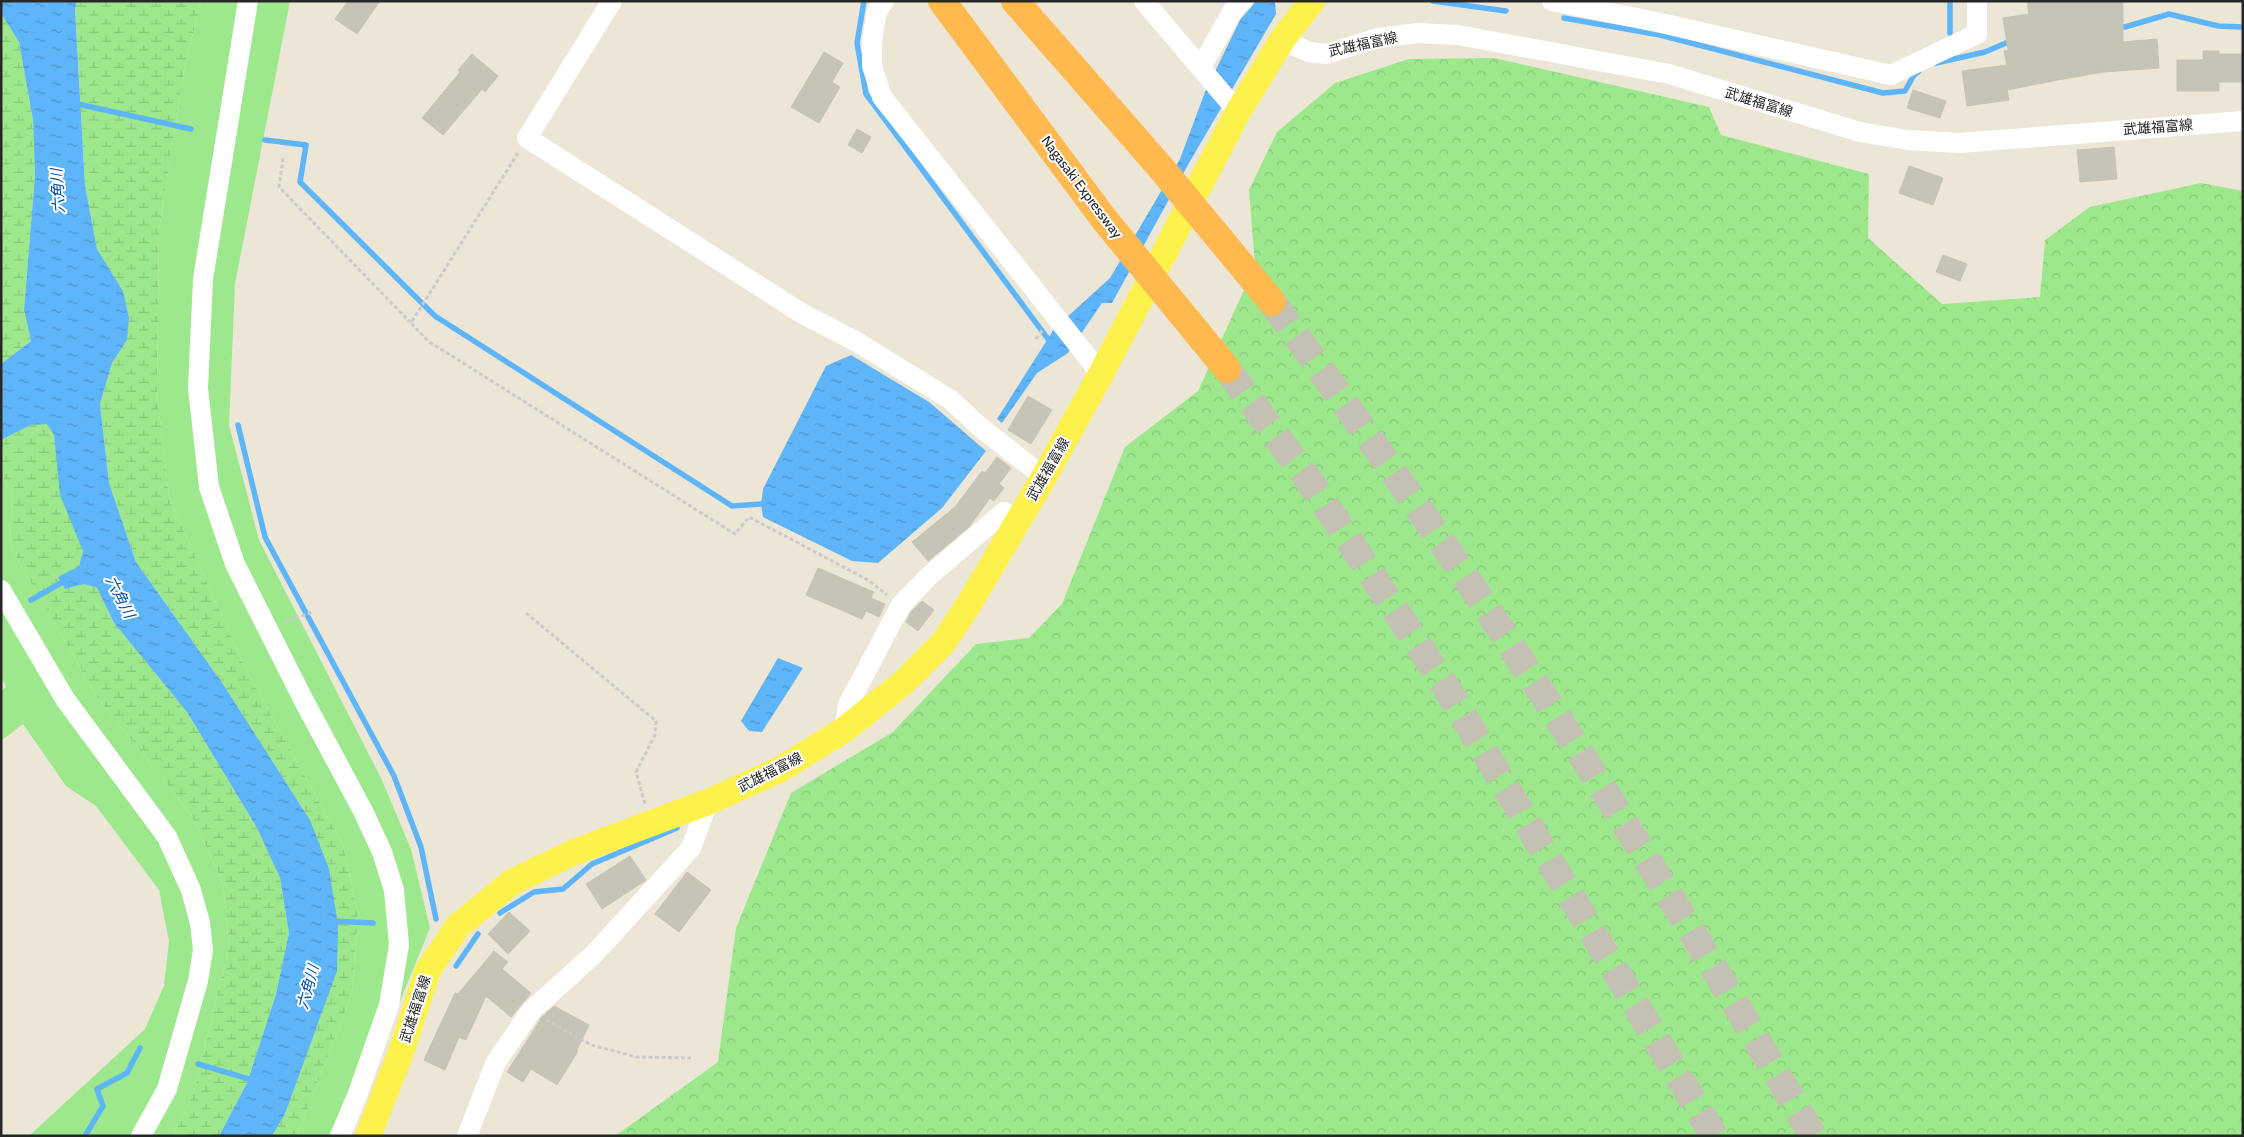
<svg xmlns="http://www.w3.org/2000/svg" width="2244" height="1137" font-family="Cabin,'Noto Sans JP',sans-serif">
	<style>
		.grass { fill: #9de88d }
		.forest { fill: url(#forest-crowns) }
		.wetland { fill: url(#wetland-marsh) }
		.water { fill: url(#water-ripples) }
		.lines { fill: none; stroke-linecap: round; stroke-linejoin: round }
		.stream { stroke: #5fb5f9; stroke-width: 5.5 }
		.building { fill: #c6c3b7; stroke: #c7c3b1 }
		.highway-tunnel { stroke: #c5c0b4; stroke-width: 28; stroke-dasharray: 28 14; stroke-linecap: butt }
		.path { stroke: #cbcbcb; stroke-width: 3; stroke-dasharray: 4 2.5; stroke-linecap: butt }
		.minor { stroke: #fff; stroke-width: 20 }
		.major { stroke: #fcf24b; stroke-width: 26 }
		.highway { stroke: #ffb94e; stroke-width: 28 }
		.labels { text-anchor: middle; stroke-width: 4; stroke-linejoin: round; paint-order: stroke }
		.street-label { font-size: 14px; fill: #272727; stroke: #fff }
		.water-label { font-size: 15px; font-style: italic; fill: #024fa1; stroke: #fff }
	</style>
	<defs>
		<pattern id="forest-crowns" width="20" height="18" patternUnits="userSpaceOnUse" patternTransform="scale(1.25)"><rect width="20" height="18" fill="#9de88d"/><path d="M2 6a3 3 0 1 1 6 0M12 15a3 3 0 1 1 6 0" fill="none" stroke="#87c77a"/></pattern>
		<pattern id="wetland-marsh" width="20" height="14" patternUnits="userSpaceOnUse" patternTransform="scale(1.25)"><rect width="20" height="14" fill="#9de88d"/><path d="M1 5h8M5 5V1M11 12h8M15 12V8" fill="none" stroke="#87c77a"/></pattern>
		<pattern id="water-ripples" width="26" height="14" patternUnits="userSpaceOnUse" patternTransform="scale(1.25)"><rect width="26" height="14" fill="#5fb5f9"/><path d="M2 4q2-2 4 0t4 0M15 11q2-2 4 0t4 0" fill="none" stroke="#4e93ca"/></pattern>
	</defs>
	<rect width="100%" height="100%" fill="#ece6d7"/>
	<path class="grass" d="M201,1h89l-55,283 -6,141 30,115 122,238 30,71 19,79 -34,83 -65,125h-34l55,-142 6,-81 -15,-68 -97,-175 -77,-172 -12,-105 2,-163 25,-160z
		M1,475l11,18 -2,53 87,151 95,119 31,67 6,63 -36,149 -20,41h-144l116,-107 19,-43 5,-45 -10,-51 -63,-84 -30,-20 -43,-62 -22,17v-50l5,-4 -5,-11z"/>
	<path class="forest" d="M1494,58l215,49 12,28 148,39 -1,64 74,66 98,-7 5,-57 45,-33 111,-24 42,8v945h-1628l103,-74 18,-134 55,-135 102,-61 83,-88 53,-6 33,-34 63,-157 73,-56 57,-125 -6,-76 28,-58 58,-49 74,-24z"/>
	<path class="wetland" d="M77,1h124l-17,69 -25,160 -2,163 12,105 77,172 97,175 15,68 -6,81 -55,142h-25l13,-22 25,-294 -87,-136 -87,-122 -27,-79 -9,-79 12,-41 15,-23 -4,-49 -26,-42 -12,-63 -10,-177z
		M1,13l18,29 14,78 2,55 -11,135 7,31 -30,23z
		M47,423l7,12 7,60 22,56 -4,15 -20,11 6,12 19,-5 13,4 17,35 73,89 70,116 23,50 9,55 -13,61 -29,89 -28,53h-46l20,-41 36,-149 -6,-63 -31,-67 -95,-119 -87,-151 2,-53 -11,-18v-35l30,-15z"/>
	<path class="water" d="M1,1h76l-2,8 10,177 12,63 26,42 6,27 -2,22 -15,23 -12,41 9,79 27,79 87,122 87,136 19,49 9,56 -1,46 -52,143 -13,22h-53l28,-53 29,-89 13,-61 -9,-55 -23,-50 -70,-116 -73,-89 -17,-35 -13,-4 -19,5 -7,-12 21,-11 4,-15 -23,-56 -6,-60 -7,-11 -16,1 -30,15v-76l30,-23 -7,-31 11,-135 -2,-55 -14,-78 -18,-29z
		M1256,1h19l1,13 -87,149 -77,140h-10l-34,50 -31,20 -35,50 -5,-4 57,-90 56,-51 70,-119 25,-67 35,-72z
		M851,355l78,47 57,49 -44,57 -64,55 -26,-2 -89,-44 -2,-13 2,-15 63,-123z
		M778,658l25,10 -41,64 -13,-1 -8,-10z"/>
	<g class="lines">
		<path class="stream" d="M864,1l-7,42 9,51 185,249
			M1433,1l73,10
			M1950,1v32
			M1564,18l96,17 223,58 22,-2 9,-16 5,-4
			M2117,27h8l44,-13 49,12 25,1
			M1936,63l49,-11 28,-12
			M73,103l118,26
			M265,140l41,5 -6,37 135,134 297,190 29,-2
			M238,425l27,112 129,239 27,71 15,72
			M31,600l37,-21
			M500,913l34,-21 29,-3 29,-25 85,-36
			M330,921l43,2
			M456,966l22,-32
			M198,1064l58,17
			M85,1136l18,-30 -6,-17 30,-16 13,-25"/>
	</g>
	<path class="building" d="M348,1h32l-23,33 -22,-15z
		M2027,1h96v41l34,-3 2,29 -56,4 -45,8 -51,10 2,10 -42,6 -5,-35 45,-6 -3,-14 4,-1 -5,-32 26,-4z
		M2203,51h16v3h24v28h-24v9h-42v-31h26z
		M824,52l19,11 -11,19 8,5 -21,36 -28,-16z
		M472,54l26,22 -13,16 -3,-3 -39,46 -21,-17 38,-46 -2,-2z
		M1913,90l33,11 -6,17 -33,-10z
		M857,129l14,8 -9,16 -14,-8z
		M2114,147l3,32 -37,3 -3,-32z
		M1909,166l34,12 -10,27 -34,-12z
		M1943,255l24,9 -7,17 -24,-9z
		M1028,396l24,14 -21,34 -23,-14z
		M997,457l14,11 -12,16 5,4 -10,13 -4,-3 -21,29 -41,34 -16,-19 43,-35 27,-36 3,2z
		M818,568l56,24 -3,6 14,6 -6,13 -13,-6 -4,8 -56,-24z
		M922,601l12,9 -16,21 -12,-9 5,-10z
		M630,856l16,24 -44,29 -16,-25z
		M687,872l24,18 -32,42 -24,-18z
		M509,912l21,19 -22,23 -20,-20z
		M494,951l14,11 -6,7 29,24 -20,24 -25,-21 -20,44 -7,-3 -14,33 -21,-10 31,-67 3,1z
		M554,1006l35,19 -12,25 1,1 -21,34 -26,-16 -8,13 -16,-10 35,-55z"/>
	<g class="lines">
		<path class="highway-tunnel" d="M1272,302c82,114 164,228 240,345 104,160 205,323 301,489
			M1227,369l84,114 135,204 268,449"/>
		<path class="path" d="M518,153l-107,170 17,18 307,193 14,-17 119,63 19,15
			M283,158l-4,29 132,136
			M1036,339l7,-10
			M526,613l130,108 -1,14 -19,37 9,32
			M287,624l-1,-3 27,-9
			M546,1020l45,25 46,12 54,1"/>
		<path class="minor" d="M248,1l-45,278 -5,109 11,99 26,77 69,137 59,110 19,41 12,38 5,55 -10,60 -32,91 -17,40
			M612,1l-85,137 276,176 54,28 94,58 29,27 64,50
			M884,1l-7,10 -5,29v26l10,31 219,277
			M1144,1l94,111
			M1552,1l109,22 230,52 86,-41v-33
			M1282,40l27,12 17,2 52,-16 40,-5 40,2 211,39 191,58 48,8 51,3 284,-22
			M1201,67l34,-60 8,-6
			M1,590l64,109 102,138 24,53 9,33 3,27 -5,31 -31,108 -26,47
			M844,730l4,-25 53,-100 29,-30 74,-63 15,7
			M467,1136l29,-74 35,-51 63,-57 97,-106 17,-46"/>
		<path class="major" d="M368,1136l32,-81 28,-85 30,-44 54,-44 60,-29 136,-51 71,-32 65,-40 60,-48 39,-39 26,-39 75,-127 57,-103 137,-262 44,-72 30,-39"/>
		<path class="highway" d="M942,1l162,218 123,150
			M1015,1l146,167 111,134"/>
	</g>
	<g class="labels">
		<g class="street-label">
			<text transform="translate(1363 44) rotate(-12)" y="5">武雄福富線</text>
			<text transform="translate(1759 102) rotate(17)" y="5">武雄福富線</text>
			<text transform="translate(2158 127) rotate(-4)" y="5">武雄福富線</text>
			<text transform="translate(1082 187) rotate(53)" y="5">Nagasaki Expressway</text>
			<text transform="translate(1048 469) rotate(-60)" y="5">武雄福富線</text>
			<text transform="translate(770 772) rotate(-27)" y="5">武雄福富線</text>
			<text transform="translate(415 1009) rotate(-72)" y="5">武雄福富線</text>
		</g>
		<g class="water-label">
			<text transform="translate(58 191) rotate(-94)" y="5">六角川</text>
			<text transform="translate(120 597) rotate(63)" y="5">六角川</text>
			<text transform="translate(308 987) rotate(-75)" y="5">六角川</text>
		</g>
	</g>
	<rect width="2244" height="1137" fill="none" stroke="#272727" stroke-width="5"/>
</svg>
